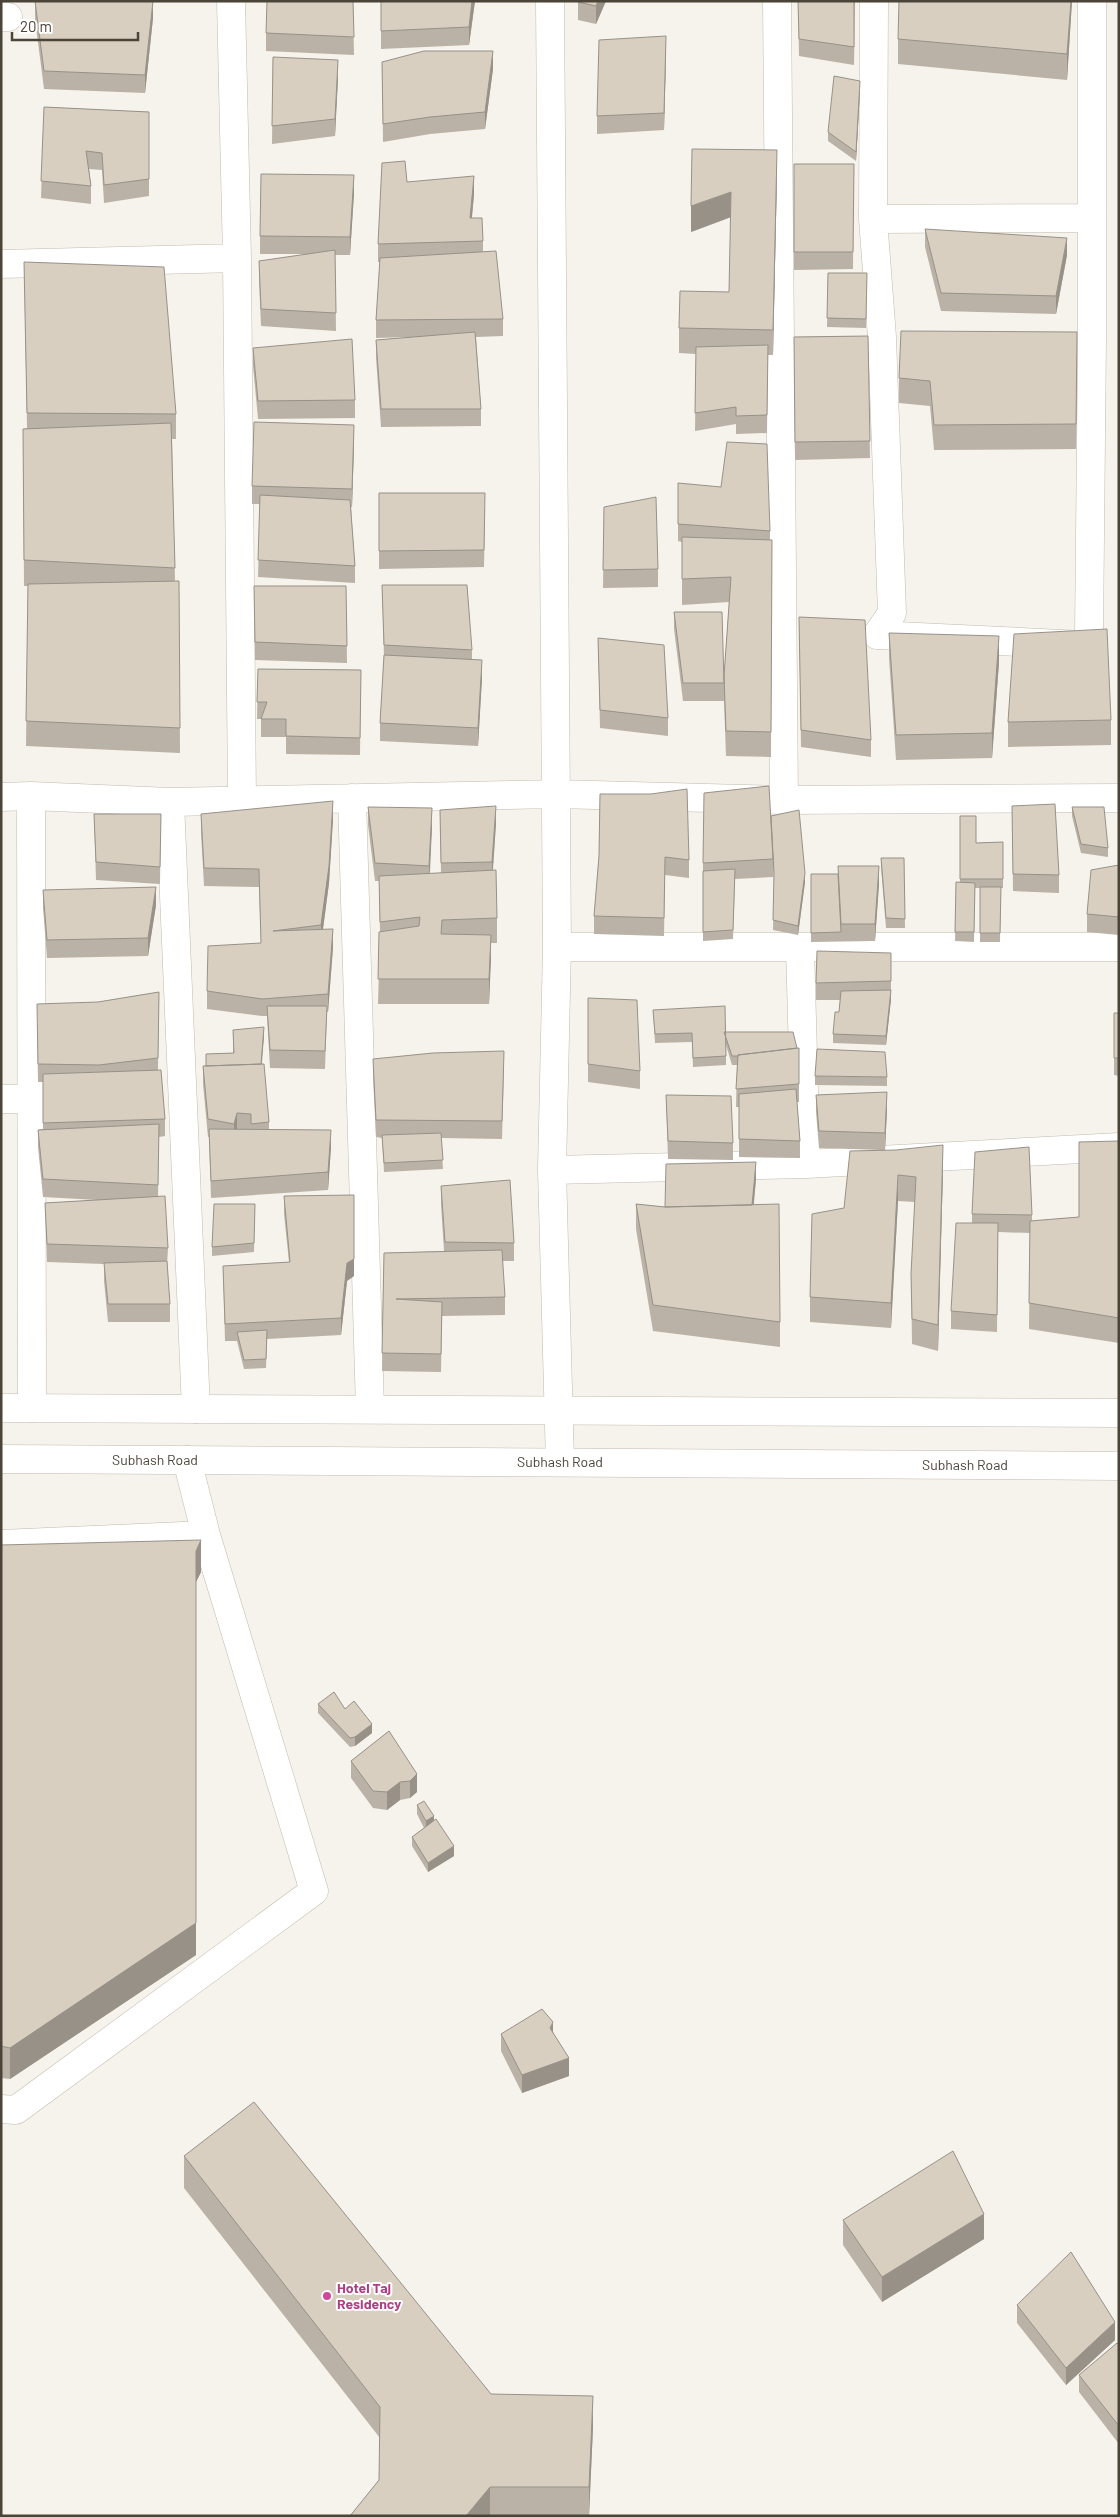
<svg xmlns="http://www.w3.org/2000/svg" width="1120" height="2517" font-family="Barlow,sans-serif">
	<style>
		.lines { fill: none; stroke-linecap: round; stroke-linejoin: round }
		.minor-casing { stroke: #c2bbae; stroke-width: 29 }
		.tertiary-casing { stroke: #c2bbae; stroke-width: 29 }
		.minor { stroke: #fff; stroke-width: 28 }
		.tertiary { stroke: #fff; stroke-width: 28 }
		.wall { fill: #bab2a6 }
		.shaded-wall { fill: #979187 }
		.building { fill: #d8cfc1; stroke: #979187 }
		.hotel-dot { fill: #d1479c; stroke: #fff; stroke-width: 2 }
		.labels { text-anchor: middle; stroke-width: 4; stroke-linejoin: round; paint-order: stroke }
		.street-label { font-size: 14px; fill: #4b4439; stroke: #fff }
		.hotel-label { font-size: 14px; font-weight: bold; fill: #b23c85; stroke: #fff; text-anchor: start }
	</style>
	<rect width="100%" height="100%" fill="#f6f3ec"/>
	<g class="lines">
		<defs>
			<path id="minor" d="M231,1l6,257 5,543
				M550,1l7,946 -5,223 8,292
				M777,1l7,799
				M874,1l-1,218 9,118 10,276 -15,22
				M1,17h7
				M873,219l219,-1
				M1,264l236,-6
				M877,635l205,10 7,-10 3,-295v-339
				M31,796l1,612
				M1,797l30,-1 139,6 387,-8 227,6 335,-2
				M352,798l18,611
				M170,802l26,607
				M557,947h562
				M800,947l6,217
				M1,1099h31
				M552,1170l254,-6 313,-17
				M1,1544l205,-9
				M1,2109l15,1 298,-219 -108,-356 -19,-75"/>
			<path id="tertiary" d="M1,1408l1118,5
				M1,1459l1118,7"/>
		</defs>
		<use href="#minor" class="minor-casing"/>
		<use href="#tertiary" class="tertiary-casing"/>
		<use href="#minor" class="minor"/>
		<use href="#tertiary" class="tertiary"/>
	</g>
	<path class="wall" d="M35,1l118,17 -8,75 -101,-4 -9,-70z
		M353,1l1,54 -88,-4v-18z
		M381,1h94l-6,44 -88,4z
		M606,1l-10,23 -18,-4v-18z
		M798,1h57l-1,64 -55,-9z
		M1072,1l-5,79 -169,-16v-25z
		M666,54l-2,76 -67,4v-18z
		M273,57l65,21 -3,58 -63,8z
		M382,62l111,7 -8,60 -55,5 -47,8z
		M860,90l-4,71 -28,-20v-9z
		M44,107l105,5v84l-45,7 -2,-33 -13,-1 2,17v18l-50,-6z
		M794,164h60l-1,105 -59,1z
		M777,175l-4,180h-5l-1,78 -31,1v-10l-41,7 1,-77 -17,-1v-25l50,-36 2,-75 -40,15z
		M407,182l67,12 -2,24 11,23v11l20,67v17l-27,1 5,72v17l-100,1 -5,-69v-18l35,-3 -35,1v-18l4,-58h-2v-18z
		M354,193l-4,62h-15l1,76 -75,-5 -2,-47v-18l49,-7h-48v-18z
		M925,229l142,26 -11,59 -115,-3 -16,-64z
		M24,262l152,152v25h-4l3,142h4l1,172 -154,-7 2,-160h-4l-1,-157 4,-1z
		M828,273h39l-1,55 -39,-1z
		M868,336l2,122 -75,2 -1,-123z
		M253,348l102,52v18l-97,1 -5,-53z
		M1077,357l-1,92 -142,1 -4,-44 -31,-3v-25z
		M354,443l-2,64h-1l4,59v17l-97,-6 2,-73h-8v-18z
		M678,483l92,48v9h2l-1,217 -45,-1 -2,-55h-41l-9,-72v-17l50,64 5,-74 -47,3v-63l-4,-1z
		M379,493l106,17 -1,57 -105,2z
		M604,507l54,62v18l-55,1z
		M382,585l90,65v10l10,18 -4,68 -98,-5v-18l4,-66z
		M254,586h92l1,77 -92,-3z
		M799,617l72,123v17l-70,-10z
		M889,633l110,29 -7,96 -96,2 -7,-102z
		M598,638l70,80v18l-68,-8z
		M258,669l103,1 -1,85 -74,-1v-17h-25v-18h-4z
		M1111,720v25l-103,2v-25z
		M600,794l89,66v18l-24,-3 -1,61 -70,-2v-18l5,-60z
		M1012,806l47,69v18l-46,-2z
		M368,807l64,19 -2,48 11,-1 -1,-63 56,13 -3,47 4,48v25h-6l-2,61h-111l2,-72 -1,-51h-4l-7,-56z
		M1072,807l36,41v9l-27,-4 -9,-37z
		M94,814h67l-1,70 -64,-4z
		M201,814l132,5 -4,64 -6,47 10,17 -5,65h-1l-2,57 -55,-1 -3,-52h-5l-55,-7v-18l54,-48 -2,-56 -55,-1 -3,-54z
		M771,816l34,66 -7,53 -25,-5 1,-50 -1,-14v11l-38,2 -2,60 -30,2v-78z
		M960,816l16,27 27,-1v46h-2l-1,54h-20v-54h-5l-1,54 -19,-1 1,-59h4z
		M881,858h23l1,70h-19l-5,-61z
		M1119,865v70l-32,-3v-18z
		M838,866l41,18 -4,57 -64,1v-68h27z
		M43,890l113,15 -8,51 -101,2 -4,-50z
		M891,953v46l-5,46 -53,-2v-9l6,-22 1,-12h-24v-17z
		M159,992l-1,78 7,49v17l-6,1 -1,59 10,52 -1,18 3,38v18h-62l-4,-41v-17l-57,-2 -2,-59 52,-3 -54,-3 -5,-50v-17l5,-1v-47h-5l-1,-60 61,-20z
		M653,1010l72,22 72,16h2v54h-2l3,39v17l-61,-1v-50h-3l1,-42h-5l-6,-20v20l-33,2 -1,-25 -37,1z
		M1114,1013h5v63l-5,-1z
		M233,1030l31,6 -2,28 7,58v7l62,18 -3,43 -117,8 -2,-61h-1l-5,-53v-18h3v-12l27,-1z
		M373,1059l131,9 -2,71 -61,-1 2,31 -59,3 -2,-34 -6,-1 -3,-60z
		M588,1064l52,7v18l-52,-7z
		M815,1076l72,1v9l-72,-1z
		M666,1095l67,48v17l-65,-1z
		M816,1095l71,14 -2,41 58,20 -5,181 -26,-7 -1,-70 4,-72 -17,-1 -7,127 -81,-6v-25l34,-89 36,-58 -61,-2 -3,-36z
		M1119,1141v202l-90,-14 1,-96 -32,-1 -1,100 -46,-3v-18l21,-88v-9l60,1v6l47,-4z
		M756,1179l-3,26 27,117v25l-127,-16 -17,-102v-25l29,3z
		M441,1186l73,57v18h-12l3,36v18l-63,1 -1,56 -59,-1 2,-118 60,-2 -3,-47z
		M284,1196l70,80 -7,5 -6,54 -74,4 -1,29 -22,1 -7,-28h-12l-2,-75 66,-4 -5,-48z
		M255,1204l-1,48 -42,4v-9z
		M1,1545l200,27 -5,10v373l-186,124 -9,-1z
		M318,1704l27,5 27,24 -17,13 -5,1 -32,-34z
		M389,1731l28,61 -7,6 -10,2 -13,10 -14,-2 -22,-30v-17z
		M417,1805l17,16 20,35 -26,16 -16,-26v-9l12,-9 -7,-14z
		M553,2032l16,44 -47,17 -21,-42v-17z
		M184,2156l307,238 102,33 -4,89h-239l29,-36 1,-42 -196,-250z
		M843,2220l141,19 -102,63 -39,-57z
		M1017,2305l98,35 -49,45 -49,-62z
		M1119,2345v99l-40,-52v-17z"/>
	<path class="shaded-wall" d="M153,1v17l-8,75v-18z
		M472,1h3l-6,44v-18z
		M598,1h8l-10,23v-18z
		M1071,1h1l-5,79v-26z
		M666,36v18l-2,76v-17z
		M493,51v18l-8,60v-17z
		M338,60v18l-3,58v-17z
		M860,81v9l-4,71v-9z
		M777,150v25l-4,180v-25z
		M354,175v18l-4,62v-18z
		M474,176v18l-4,42v-18z
		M731,192v25l-40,15v-26z
		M1067,238v17l-11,59v-18z
		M1077,332v25l-1,92v-25z
		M354,425v18l-2,64v-18z
		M999,636v26l-7,96v-25z
		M482,660v18l-4,68v-18z
		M333,801v18l-4,64 -8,60v-18z
		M496,806v17l-4,57v-18z
		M432,808v18l-3,58v-18z
		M879,866v18l-4,57v-17z
		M805,873v9l-7,53v-9z
		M156,887v18l-8,51v-18z
		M333,929v18l-5,65v-18z
		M491,935v25l-2,44v-25z
		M891,953v46l-5,46v-9l5,-46z
		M264,1027v9l-4,40v-10z
		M887,1092v17l-2,41v-17z
		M237,1113v18l-3,10v-17z
		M331,1130v17l-3,43v-18z
		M943,1145v25l-5,181v-26z
		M756,1162v17l-4,46v-17z
		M898,1175v26l-7,127v-25z
		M354,1259v17l-7,5 -6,54v-17l6,-55z
		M201,1540v32l-5,10v373l-186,124v-31l186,-497z
		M372,1724v9l-17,13v-9z
		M417,1774v18l-7,6v-17z
		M400,1782v18l-13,10v-18z
		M434,1816v9l-8,5v-9z
		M454,1846v10l-26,16v-9z
		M553,2022v17l-3,-11z
		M569,2058v18l-47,17v-18z
		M984,2214v25l-102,63v-25z
		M1115,2322v18l-49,45v-17z
		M593,2396v31l-4,89v-29z
		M490,2487v29h-24z"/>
	<path class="building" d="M35,1h118l-8,74 -101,-4z
		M267,1h86l1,36 -88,-4z
		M381,1h91l-3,26 -88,4z
		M579,1h19l-2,5 -18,-4z
		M798,1h56v46l-55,-8z
		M899,1h172l-4,53 -169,-15z
		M666,36l-2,77 -67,3 2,-76z
		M424,51h69l-8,61 -55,5 -47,7 -1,-62z
		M273,57l65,3 -3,59 -63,7z
		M834,76l26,5 -4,71 -28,-20z
		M44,107l105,5v67l-45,6 -2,-32 -16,-2 5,35 -50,-5z
		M692,149l85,1 -4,180 -94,-2 1,-37 49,1 2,-100 -40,14z
		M405,161l2,21 67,-6 -4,42h12l1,23 -105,3 4,-81z
		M794,164h60l-1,88h-59z
		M261,174l93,1 -4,62 -90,-1z
		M925,229l142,9 -11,58 -115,-3z
		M335,250l1,63 -75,-4 -2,-48z
		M496,251l7,68 -127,1 4,-62z
		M24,262l140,5 12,147 -149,-1z
		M828,273h39l-1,46 -39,-1z
		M901,331l176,1 -1,92 -142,1 -4,-44 -31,-3z
		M475,332l6,77h-100l-5,-69z
		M868,336l2,105 -75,1 -1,-105z
		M352,339l3,61 -97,1 -5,-53z
		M768,345l-1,70 -31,1v-9l-41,6 1,-66z
		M254,422l100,3 -2,64 -100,-3z
		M171,423l4,145 -151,-8 -1,-131z
		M727,442l40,2 3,87 -92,-7v-41l43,4z
		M379,493h106l-1,57 -105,1z
		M260,495l90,5 5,66 -97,-6z
		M656,497l2,72 -55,1 1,-63z
		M682,537l90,3 -1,192 -45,-1 -2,-55 7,-99 -49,2z
		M179,581l1,147 -154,-7 2,-137z
		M382,585h85l5,65 -88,-5z
		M254,586h92l1,60 -92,-4z
		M674,612h48l2,71h-41z
		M799,617l66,3 6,120 -70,-10z
		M1107,629l4,91 -103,2 6,-88z
		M889,633l110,3 -7,97 -96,2z
		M598,638l66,7 4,73 -68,-8z
		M384,655l98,5 -4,68 -98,-5z
		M258,669l103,1 -1,68 -74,-2v-17h-25l6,-17h-10z
		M769,786l4,73 -70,4 1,-70z
		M687,789l2,71 -24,-3 -1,61 -70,-2 5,-60 1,-62h51z
		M333,801l-4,65 -8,59 -48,6 60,-2 -5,65 -66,5 -55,-8 1,-45 53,-3 -2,-74 -55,-1 -3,-54z
		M1055,804l4,71 -46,-1 -1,-68z
		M496,806l-4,56 -51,1 -1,-53z
		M368,807l64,1 -3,58 -54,-3z
		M1072,807h32l4,41 -27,-4z
		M799,810l6,63 -7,53 -25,-6 1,-47 -3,-57z
		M94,814h67l-1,53 -64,-5z
		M960,816h16v27l27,-1v37h-43z
		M881,858h23l1,61 -19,-1z
		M1119,865v52l-32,-3 4,-44z
		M838,866h41l-4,58h-34z
		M735,869l-2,61 -30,2v-61z
		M496,870l1,48 -55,2 -1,14 50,1 -2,44h-111l1,-47 40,-6 1,-9 -40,5 -1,-46z
		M811,874h27l3,58 -30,1z
		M956,882l19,1 -1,49h-19z
		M156,887l-8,51 -101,2 -4,-50z
		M980,887h21l-1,46h-20z
		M817,951l74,2v28l-75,2z
		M891,990l-5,46 -53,-2 2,-22h4l2,-21z
		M159,992l-1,66 -59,7 -61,-1 -1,-60 61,-2z
		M588,998l49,2 3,71 -52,-7z
		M267,1006h60l-2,45 -55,-1z
		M725,1006l1,50 -33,2 -1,-25 -37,1 -2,-24z
		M1114,1013h5v45h-5z
		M264,1027l-3,37 -55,2v-12l28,-1 -1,-23z
		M724,1032h69l4,16 -59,7v1h-6z
		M799,1048v36l-63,5 2,-34z
		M817,1049l68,3 2,25 -72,-1z
		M504,1051l-2,70 -126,-1 -3,-61 60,-6z
		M264,1064l5,58 -18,2v-10l-14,-1 -3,11 -26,-5 -5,-53z
		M161,1070l4,49 -122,4v-49z
		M796,1089l4,52 -61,-2v-45z
		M887,1092l-2,41 -66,-2 -3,-36z
		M666,1095l65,1 2,47 -65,-2z
		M159,1124l-1,61 -115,-6 -5,-49z
		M209,1129l122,1 -3,42 -117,9z
		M441,1133l2,27 -59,3 -2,-28z
		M1119,1141v177l-90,-15 1,-82 49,-4v-75z
		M943,1145l-5,180 -26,-6 -1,-45 5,-97 -18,-2 -7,128 -81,-6 2,-83 32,-6 6,-57 46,-1z
		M1029,1147l3,68 -60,-1 3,-62z
		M756,1162l-4,43 -87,2 1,-43z
		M510,1180l4,63 -69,-1 -4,-56z
		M354,1195v64l-7,4 -6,55 -116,6 -2,-58 67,-4 -6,-66z
		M165,1196l3,52 -121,-4 -2,-41z
		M214,1204h41l-1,39 -42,4z
		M636,1204l29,3 114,-3 1,118 -127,-17z
		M956,1223h42l-1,92 -46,-4z
		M502,1250l3,47 -109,2 46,3 -1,52 -59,-1 2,-100z
		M167,1261l3,43h-62l-4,-41z
		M267,1330l-1,29 -22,1 -7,-28z
		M201,1540l-5,11v372l-186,125 -9,-2v-501z
		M334,1692l11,17 9,-8 18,23 -17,13 -5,1 -32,-34z
		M389,1731l28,43 -7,7 -10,1 -13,10 -14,-1 -22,-30z
		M424,1801l10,15 -8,5 -9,-16z
		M436,1819l18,27 -26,17 -16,-26z
		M542,2009l11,13 -3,6 19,30 -47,17 -21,-41z
		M254,2102l237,292 102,2 -4,91h-99l-24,29h-116l29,-36 1,-73 -196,-251z
		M953,2151l31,63 -102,63 -39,-57z
		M1071,2252l44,70 -49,46 -49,-63z
		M1117,2343l2,2v81l-40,-51z"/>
	<circle class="hotel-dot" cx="327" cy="2296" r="5"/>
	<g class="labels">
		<g class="street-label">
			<text x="155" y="1465">Subhash Road</text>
			<text x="560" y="1467">Subhash Road</text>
			<text x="965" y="1470">Subhash Road</text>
		</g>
		<g class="hotel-label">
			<text x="337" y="2293">Hotel Taj<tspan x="337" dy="16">Residency</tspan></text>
		</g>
	</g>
	<rect width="1120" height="2517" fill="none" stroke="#4b4439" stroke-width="5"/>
	<path d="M12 32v8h126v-8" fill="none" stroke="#4b4439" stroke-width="2.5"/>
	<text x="20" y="32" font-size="15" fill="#4b4439" stroke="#ffffff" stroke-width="4" paint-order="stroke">20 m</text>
</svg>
